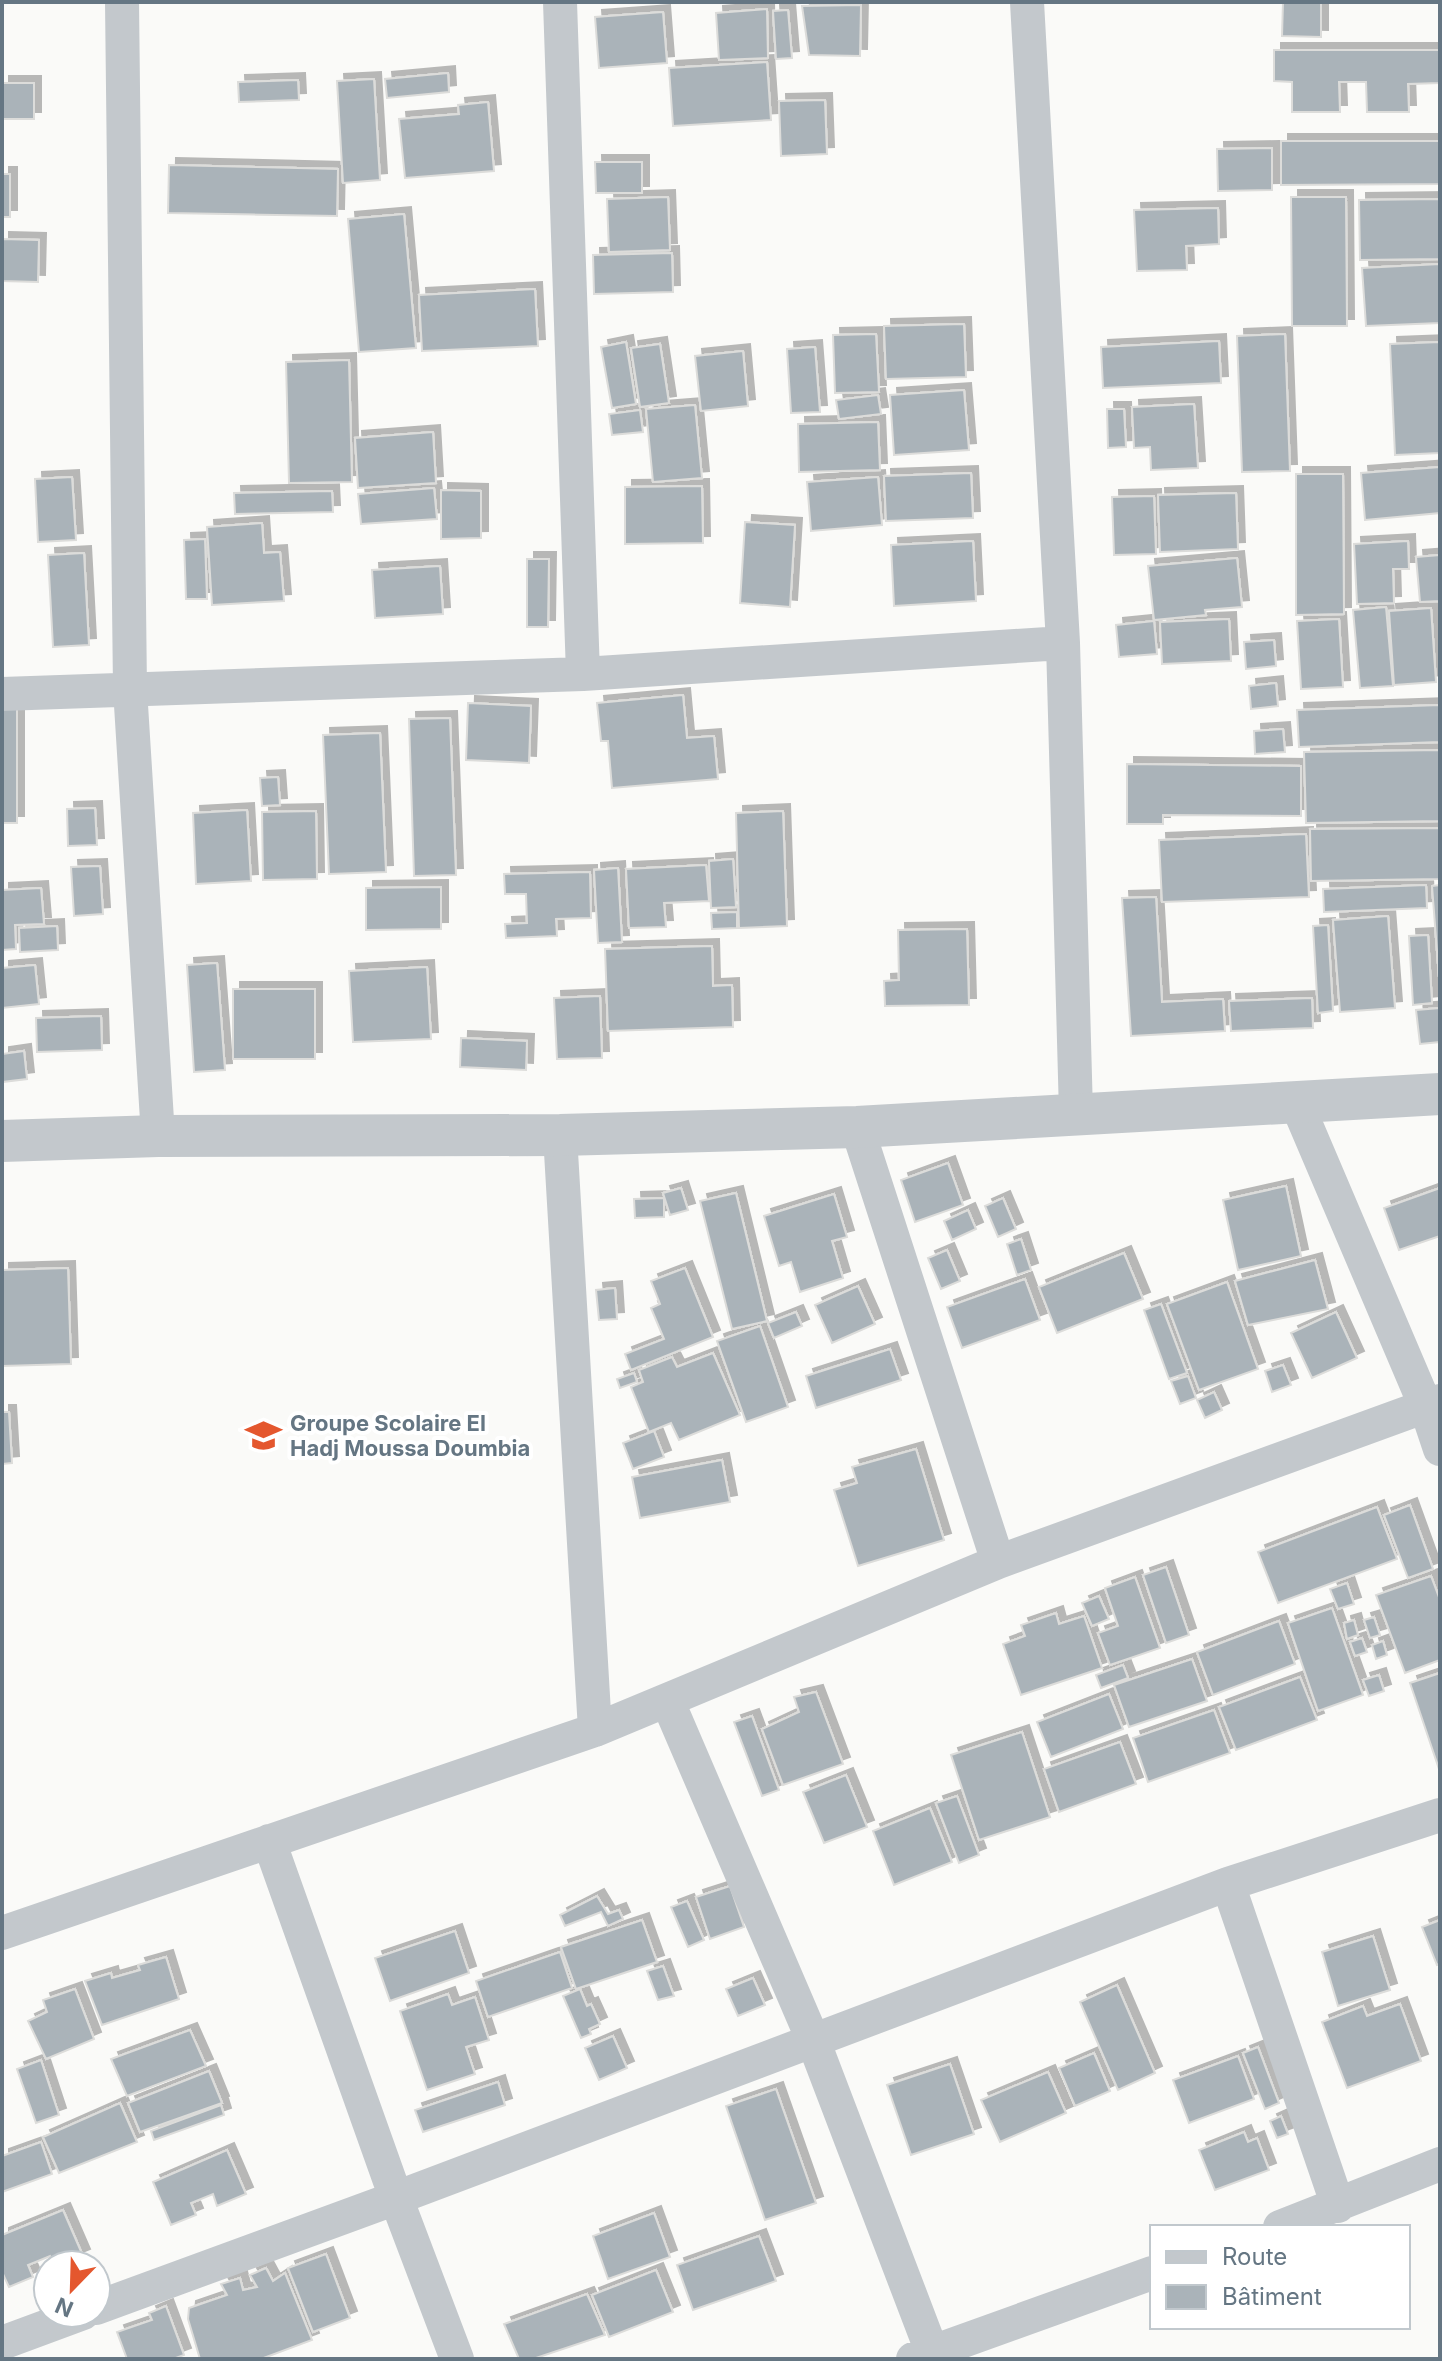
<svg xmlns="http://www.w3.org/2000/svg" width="1442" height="2361" font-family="Inter,sans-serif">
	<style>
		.building { fill: #aab3b9; stroke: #dcdcda; stroke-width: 2; filter: url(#shadow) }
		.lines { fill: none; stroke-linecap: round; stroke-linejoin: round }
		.minor { stroke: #c3c8cc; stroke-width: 34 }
		.tertiary { stroke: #c3c8cc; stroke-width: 42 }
		.labels { text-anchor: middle; stroke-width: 8; stroke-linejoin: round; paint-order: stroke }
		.poi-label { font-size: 22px; font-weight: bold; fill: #657683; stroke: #fff; text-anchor: start }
	</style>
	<defs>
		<filter id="shadow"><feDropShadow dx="7" dy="-7" stdDeviation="0" flood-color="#0004"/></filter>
	</defs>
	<rect width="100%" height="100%" fill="#fafaf8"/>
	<path class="building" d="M1283,2h38v35l-39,-1z
		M861,5l-1,51 -51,-1 -7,-49z
		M767,9l1,49 -49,2 -3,-47z
		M788,10l4,48 -16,1 -3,-48z
		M663,12l4,51 -68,5 -4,-51z
		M1274,50h166v33l-32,1 1,28h-42l-1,-30h-27l1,30h-48v-30l-18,-1z
		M767,62l4,58 -98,6 -4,-58z
		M448,73l1,19 -62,6 -2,-19z
		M374,79l6,101 -37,3 -6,-102z
		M298,80l1,20 -60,2 -1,-20z
		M2,83h32v36h-32z
		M825,100l2,54 -46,2 -2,-55z
		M488,102l6,69 -89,7 -6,-59 60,-5 -1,-9z
		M1281,141h159v43l-159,1z
		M1272,148v42l-54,1 -1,-42z
		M595,162h47v31h-46z
		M169,165l169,4 -1,47 -169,-3z
		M2,174h8v43h-8z
		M668,197l2,53 -61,2 -2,-53z
		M1291,197h55l1,129h-55z
		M1440,199v60l-80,1 -1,-60z
		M1218,208l1,36 -33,2 1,24 -50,1 -3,-61z
		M404,214l12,134 -57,4 -11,-133z
		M2,239l37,1 -1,42 -36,-1z
		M672,253l1,39 -79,2 -1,-39z
		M1440,264v59l-74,3 -4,-58z
		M535,289l3,57 -116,5 -3,-56z
		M964,324l2,53 -80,2 -2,-53z
		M876,334l3,58 -44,1 -2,-58z
		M1285,334l5,137 -48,1 -5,-136z
		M1219,341l2,42 -118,5 -2,-41z
		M626,342l10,62 -24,4 -11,-61z
		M1440,342v111l-45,2 -5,-111z
		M660,344l9,59 -29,4 -9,-59z
		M815,347l5,65 -29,1 -4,-64z
		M743,351l5,55 -47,5 -6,-55z
		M349,360l3,122 -63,1 -3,-121z
		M964,390l5,60 -75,5 -4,-60z
		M878,395l3,19 -42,5 -3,-19z
		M1194,404l4,64 -47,2 -1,-23 -16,1 -2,-41z
		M695,405l7,73 -49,4 -7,-73z
		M1107,409h17l2,38 -18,1z
		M640,410l3,22 -31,3 -3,-21z
		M878,422l2,48 -81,2 -1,-48z
		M433,432l3,51 -78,5 -3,-50z
		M1440,467v46l-75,7 -4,-47z
		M971,473l2,45 -87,3 -2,-45z
		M1296,474h47l1,140 -48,1z
		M72,477l4,63 -38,2 -3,-63z
		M878,477l4,48 -71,6 -4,-49z
		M702,486l1,57 -78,1v-57z
		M434,488l3,31 -76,5 -3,-30z
		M441,490l40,1v47l-40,1z
		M332,491l1,21 -98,2 -1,-21z
		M1236,493l2,56 -78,3 -2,-57z
		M1154,496l2,58 -42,1 -2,-58z
		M745,522l50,3 -5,82 -50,-4z
		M262,523l2,30 16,-1 4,49 -72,4 -5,-78z
		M205,539l2,60h-21l-2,-59z
		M973,541l3,60 -82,5 -3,-61z
		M1408,541l1,28h-16l1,34 -37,1 -3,-60z
		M84,553l5,92 -36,2 -5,-92z
		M1440,555v46l-20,1 -4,-45z
		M1237,558l5,49 -37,3 1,5 -52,5 -6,-54z
		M527,559h22l-1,68h-21z
		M440,566l3,48 -68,4 -3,-48z
		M1386,607l7,79 -33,2 -7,-78z
		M1431,608l5,74 -42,3 -5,-74z
		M1229,619l2,42 -69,3 -2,-42z
		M1339,619l4,68 -42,2 -4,-68z
		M1154,621l3,33 -38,3 -3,-32z
		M1274,640l2,26 -30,3 -2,-27z
		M1276,683l2,23 -27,3 -2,-23z
		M683,695l4,43 27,-2 4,43 -106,9 -4,-47h-7l-4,-38z
		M468,703l63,3 -2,57 -63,-3z
		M1440,705v37l-141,5 -2,-37z
		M2,709h15v114h-15z
		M450,718l6,157 -42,1 -5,-157z
		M1283,729l2,23 -30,2 -1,-23z
		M380,733l6,139 -57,2 -6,-139z
		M1440,750v71l-134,2 -2,-71z
		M1127,764l174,2v50l-138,-1v9h-36z
		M278,777l2,28 -18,1 -2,-28z
		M95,808l2,37 -29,1 -1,-37z
		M247,810l4,71 -55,3 -3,-71z
		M316,811l1,68 -54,1 -1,-68z
		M783,811l4,115 -48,2 -3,-115z
		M1440,828v51l-129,2 -1,-52z
		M1306,834l3,63 -147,5 -3,-62z
		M733,859l3,48 -25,1 -2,-47z
		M706,865l3,36 -45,2 2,24 -37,1 -3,-59z
		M100,866l3,48 -29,2 -3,-49z
		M618,868l4,74 -24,1 -4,-73z
		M590,872l1,46 -35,1 1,17 -51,2 -1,-14 22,-1 -1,-29h-21l-1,-20z
		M1426,885l1,23 -103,4 -1,-23z
		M1440,885v105l-8,-104z
		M441,887v42l-75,1v-42z
		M41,888l3,36 -29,1 1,24 -14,1v-60z
		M1156,897l6,105 61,-3 2,32 -94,5 -9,-138z
		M737,912v16l-25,1 -1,-16z
		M1388,916l7,92 -55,4 -7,-92z
		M1328,925l5,86 -15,2 -5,-87z
		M57,926l1,24 -38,2 -1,-24z
		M967,929l2,76 -84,1 -1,-25 15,-1 -1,-50z
		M1428,935l4,68 -19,2 -4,-69z
		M712,946l1,40 19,-1 1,42 -125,4 -3,-82z
		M217,963l8,107 -31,2 -7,-107z
		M35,965l4,39 -37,4v-40z
		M427,967l4,72 -78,3 -4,-71z
		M233,989h82v70h-82z
		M600,996l2,62 -45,1 -3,-61z
		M1312,998l1,30 -82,3 -2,-30z
		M1440,1008v34l-20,2 -4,-34z
		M101,1016l1,34 -65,2 -1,-34z
		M461,1038l66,3 -1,29 -66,-3z
		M24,1051l3,28 -25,3v-28z
		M948,1163l15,42 -48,17 -14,-42z
		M1286,1186l15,70 -63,14 -15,-70z
		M681,1188l7,22 -18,5 -7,-22z
		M1440,1188v48l-41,14 -15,-42z
		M736,1193l31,128 -35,8 -32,-128z
		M834,1194l13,43 -15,4 11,37 -43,14 -9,-30 -12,4 -15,-50z
		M664,1198v19l-29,1 -1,-19z
		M1003,1198l13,31 -18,8 -13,-31z
		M968,1210l8,19 -24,11 -8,-19z
		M1021,1239l10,31 -14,5 -10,-31z
		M947,1250l13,31 -19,8 -13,-31z
		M1124,1253l19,46 -86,34 -18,-46z
		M1315,1260l13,49 -80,16 -13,-44z
		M68,1268l3,96 -69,2v-96z
		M685,1268l28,69 -82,33 -6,-16 39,-15 -13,-31 9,-4 -9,-23z
		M1025,1279l15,41 -78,28 -15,-41z
		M1227,1282l31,87 -59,21 -32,-86z
		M858,1286l17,38 -43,19 -17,-38z
		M615,1288l2,31 -18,1 -3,-30z
		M1161,1304l26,69 -18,6 -25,-69z
		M796,1312l6,14 -28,12 -6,-15z
		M1336,1312l21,46 -45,20 -21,-45z
		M760,1326l28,81 -42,15 -29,-81z
		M890,1349l11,31 -85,28 -10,-32z
		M713,1353l27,62 -61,25 -8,-17 -22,9 -18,-45 12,-5 -4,-12 33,-13 5,10z
		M1283,1365l8,20 -19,7 -7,-21z
		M634,1373l3,9 -17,6 -3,-9z
		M1188,1376l8,22 -16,6 -9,-23z
		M1214,1392l8,18 -17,8 -8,-18z
		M2,1412h7l3,51 -10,1z
		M654,1431l10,26 -31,12 -10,-26z
		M916,1449l28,91 -86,26 -24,-76 23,-7 -5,-16z
		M722,1460l8,42 -90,16 -8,-41z
		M1410,1505l23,64 -25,9 -24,-63z
		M1377,1507l20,52 -119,44 -20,-51z
		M1166,1567l23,68 -23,8 -23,-68z
		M1431,1576l9,24v60l-35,13 -29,-78z
		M1135,1577l25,71 -50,17 -12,-32 20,-7 -13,-38z
		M1347,1583l7,21 -16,5 -8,-20z
		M1099,1596l10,23 -17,7 -10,-23z
		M1332,1608l31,87 -45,16 -30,-88z
		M1056,1613l3,11 25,-8 18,52 -81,27 -18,-51 22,-8 -4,-11z
		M1374,1617l6,18 -10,3 -6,-18z
		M1354,1620l4,15 -11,4 -3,-16z
		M1279,1621l16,43 -82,31 -16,-43z
		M1362,1638l5,14 -12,4 -5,-14z
		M1383,1641l4,14 -11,4 -4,-14z
		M1192,1659l15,42 -78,26 -15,-42z
		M1123,1665l5,13 -27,10 -5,-13z
		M1440,1673v96h-1l-29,-86z
		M1379,1675l5,16 -15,5 -6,-16z
		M1300,1677l17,43 -81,30 -17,-43z
		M816,1692l27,72 -60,21 -21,-56 37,-17 -5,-15z
		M1109,1694l14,35 -72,28 -14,-35z
		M1214,1710l16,43 -82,29 -15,-44z
		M752,1716l27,74 -17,6 -28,-74z
		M1022,1732l28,85 -71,23 -28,-85z
		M1120,1742l16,42 -77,28 -15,-43z
		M846,1775l21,52 -43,16 -21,-51z
		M957,1796l22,59 -20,8 -23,-60z
		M930,1808l22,54 -58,23 -21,-54z
		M730,1886l14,41 -34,12 -14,-42z
		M597,1896l11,18 11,-4 4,9 -15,7 -7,-14 -36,14 -5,-11z
		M687,1901l17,39 -16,7 -17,-40z
		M642,1920l15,42 -81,27 -15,-42z
		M1440,1920v44l-3,1 -15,-38z
		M455,1931l14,42 -79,28 -15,-43z
		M1373,1936l17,54 -52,16 -16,-54z
		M560,1952l12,36 -84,29 -12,-36z
		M166,1957l13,42 -77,26 -17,-44 26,-8 1,5 28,-8 -2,-5z
		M663,1966l11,30 -16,4 -11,-29z
		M753,1978l12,27 -27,11 -12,-27z
		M1117,1985l38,88 -37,17 -38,-88z
		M75,1989l19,50 -48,20 -18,-38 19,-9 -4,-12z
		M580,1989l7,17 4,-2 9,20 -11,5 2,5 -10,4 -18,-42z
		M448,1994l4,11 23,-8 14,43 -23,7 9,27 -48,16 -27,-79z
		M1400,2004l21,57 -74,27 -25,-66 41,-16 4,10z
		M190,2030l16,36 -79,30 -16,-37z
		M613,2036l14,32 -28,12 -14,-32z
		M1258,2047l21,56 -14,6 -22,-56z
		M1094,2053l16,38 -35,15 -16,-38z
		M1238,2056l16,43 -65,24 -16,-43z
		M41,2060l18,55 -23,8 -19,-54z
		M950,2064l24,70 -63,21 -24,-70z
		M209,2071l13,32 -82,29 -12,-29z
		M1048,2072l18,41 -66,29 -19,-42z
		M498,2082l7,23 -82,27 -8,-22z
		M776,2089l40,114 -51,17 -39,-114z
		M120,2103l17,39 -78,31 -16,-36z
		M221,2105l3,10 -70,25 -3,-9z
		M1281,2116l7,18 -11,4 -7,-17z
		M1244,2132l4,10 9,-4 12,32 -54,20 -16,-40z
		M41,2142l11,32 -50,18v-36z
		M227,2150l19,44 -29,12 -4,-12 -22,9 5,12 -25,10 -18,-43z
		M63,2210l20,46 -22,9h-7l-4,-9 -22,9 5,12 -24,10 -7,-15v-37z
		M654,2213l16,44 -62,22 -15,-43z
		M759,2236l17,45 -83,29 -16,-45z
		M326,2254l24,64 -37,14 -25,-64z
		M266,2268l7,13 12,-8 27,67 -51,19h-61l-12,-40 1,-11 38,-13 -6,-11 19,-6 3,12 14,-3 -7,-12z
		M656,2270l17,42 -64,25 -17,-42z
		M587,2294l18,41 -72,24h-14l-15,-35z
		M166,2306l18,49 -11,4h-46l-10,-27 35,-12 -3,-7z"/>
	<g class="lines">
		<path class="minor" d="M122,2l8,687 28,447
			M560,2l23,672
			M1027,2l36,641 13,470
			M2,694l581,-20 480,-31
			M1297,1104l129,303 14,42
			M857,1127l141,435
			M560,1135l35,595
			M668,1702l145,338 119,312
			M269,1841l127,357 61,161
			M1228,1884l110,322
			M2,1933l593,-203 403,-168 442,-161
			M1280,2227l160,-63
			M96,2308l300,-110 832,-314 212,-69
			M2,2343l81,-30
			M913,2359l239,-86"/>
		<path class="tertiary" d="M2,1141l156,-5 402,-1 297,-8 583,-33"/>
	</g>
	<defs>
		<symbol id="school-bare" viewBox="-9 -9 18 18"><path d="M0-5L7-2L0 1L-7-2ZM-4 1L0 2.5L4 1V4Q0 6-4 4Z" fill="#e4572e" stroke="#fff" stroke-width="2.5" paint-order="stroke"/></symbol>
	</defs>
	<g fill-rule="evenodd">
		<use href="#school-bare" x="238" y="1410" width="51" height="51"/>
	</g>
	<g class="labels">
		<g class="poi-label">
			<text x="290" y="1431">Groupe Scolaire El<tspan x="290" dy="25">Hadj Moussa Doumbia</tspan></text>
		</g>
	</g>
	<rect width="1442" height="2361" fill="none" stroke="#657683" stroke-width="8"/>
	<rect x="1150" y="2225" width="260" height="104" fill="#ffffff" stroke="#c1c8cd" stroke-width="2"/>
	<rect x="1166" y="2251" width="40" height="12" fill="#c3c8cc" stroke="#c1c8cd" stroke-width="2"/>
	<text x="1222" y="2265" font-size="24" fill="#657683">Route</text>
	<rect x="1166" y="2285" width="40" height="24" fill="#aab3b9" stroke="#c1c8cd" stroke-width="2"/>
	<text x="1222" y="2305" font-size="24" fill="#657683">Bâtiment</text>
	<g transform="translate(72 2289) rotate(203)"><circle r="38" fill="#ffffff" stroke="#c1c8cd" stroke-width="2"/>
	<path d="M0-6L14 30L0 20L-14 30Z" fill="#e4572e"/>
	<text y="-12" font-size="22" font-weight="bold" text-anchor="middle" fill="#657683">N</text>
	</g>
</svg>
